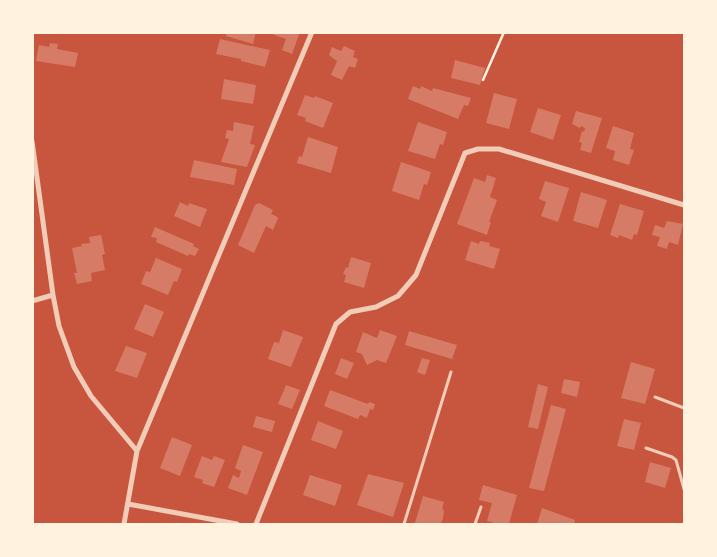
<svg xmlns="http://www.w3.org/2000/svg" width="717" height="557" font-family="Rubik,sans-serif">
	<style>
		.building { fill: #d67c66 }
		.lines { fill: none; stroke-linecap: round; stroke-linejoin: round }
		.path { stroke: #fff3e0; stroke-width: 2.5 }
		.service { stroke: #f1ccb7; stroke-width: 3 }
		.minor { stroke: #f1ccb7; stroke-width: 5 }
	</style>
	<rect width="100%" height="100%" fill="#c8553d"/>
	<path class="building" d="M227,32h29l-3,12 -27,-8z
		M300,32l-8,22 -10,-4 4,-11 -17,-6z
		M220,39l50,11 -5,17 -24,-6v-2l-25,-5z
		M50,43l8,1 -1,5 21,4 -3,14 -39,-6 3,-16 10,2z
		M344,46l11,5 -2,6 5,2 -3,9 -6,-2 -7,14 -11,-5 6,-14 -8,-6 3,-8 9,4z
		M455,60l30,8 -5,17 -29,-7z
		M224,79l32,6 -3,19 -32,-5z
		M413,86l7,3 1,-3 11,5 1,-3 38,10 -3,8 -4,-1 -6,14 -50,-20z
		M494,93l23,6 -8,30 -23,-6z
		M305,95l9,3 1,-2 18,7 -10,25 -18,-7 1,-3 -9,-3z
		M538,108l23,7 -8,25 -23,-8z
		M576,111l26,7 -11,35 -11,-3 2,-7 -3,-1 3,-11 2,1 1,-4 -4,-2 -1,2 -8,-4z
		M234,122l20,4 -4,18 5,1 -8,22 -26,-5 8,-23 -4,-1 2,-8 6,1z
		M418,122l29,10 -4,13 -3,-1 -5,15 -27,-8z
		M613,126l21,7 -4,16 4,1 -5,15 -16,-5 2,-9 -9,-3z
		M308,137l30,10 -7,26 -34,-10 2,-7 3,1z
		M194,160l43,9 -3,16 -44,-8z
		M401,162l30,10 -4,13 -3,-1 -5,16 -27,-9z
		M487,175l9,3 -6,19 7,3 -8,22h2l-4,13 -30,-11 17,-46 11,4z
		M545,181l24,7 -11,34 -17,-6 5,-14 -7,-3z
		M581,192l26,8 -9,28 -25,-7z
		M180,202l8,4 1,-3 18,6 -7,18 -26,-11z
		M259,203l14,7 -2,4 5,2 2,2 -5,12 -7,-4 -12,27 -16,-8 17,-40z
		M620,204l24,7 -7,24 -3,-1 -2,6 -13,-5 -1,3 -8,-3z
		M667,221l16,3 -5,21 -9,-3 -2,7 -10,-3 3,-9 -8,-2 3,-10 9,3z
		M155,227l39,17 -1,2 6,3 -4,7 -6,-2 -1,2 -32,-14 1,-4 -6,-1z
		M101,235l4,19 -3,1 3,15 -14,3 1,8 -15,3 -3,-11h3l-5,-25 10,-2 -1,-2 9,-1 -1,-6z
		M471,241l8,3 1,-3 10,2 -1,3 11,3 -6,20 -29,-9z
		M351,257l20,6 -7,25 -20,-6 2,-7 -3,-1 3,-7 2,1z
		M156,258l26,11 -5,13 -3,-1 -6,14 -27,-11 5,-13 4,1z
		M145,304l19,8 -11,25 -19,-8z
		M283,330l20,7 -12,30 -23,-8 6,-17 5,1z
		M380,330l17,6 -11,27 -9,-3 -10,5 -5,-11 -6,-2 7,-20 14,6z
		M409,331l48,14 -5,14 -47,-14z
		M126,346l21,7 -10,25 -22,-7z
		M341,358l13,5 -7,16 -12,-5z
		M422,358l8,2 -5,15 -8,-3z
		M631,362l24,7 -10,35 -24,-6z
		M564,379l16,3 -3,15 -16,-4z
		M538,384l10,3 -10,42 -10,-2z
		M286,385l14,5 -8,19 -14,-5z
		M330,390l38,14 1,-2 6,2 -2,6 -3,-1 -3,9 -7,-3 -2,4 -34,-13z
		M551,405l15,4 -22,82 -15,-3z
		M256,416l19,5 -3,11 -19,-5z
		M624,419l17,4 -7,27 -17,-4z
		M318,421l25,10 -7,18 -25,-9z
		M172,437l20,8 -12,31 -20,-8z
		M243,445l20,7 -16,43 -19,-7 5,-13 6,3 2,-7 -6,-3z
		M202,456l10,4 2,-4 11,4 -11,27 -12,-4 1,-3 -9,-3z
		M650,462l21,6 -6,20 -20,-6z
		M368,474l36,9 -11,34 -36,-12z
		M310,475l32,10 -7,21 -32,-11z
		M483,485l34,10 -8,29h-11l-11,-3 5,-18 -13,-3z
		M423,496l21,6 -2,7 2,1 -1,9 -3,5 -25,-1z
		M542,508l33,12 -1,4h-37z"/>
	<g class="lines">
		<path class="path" d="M483,80l21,-48"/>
		<path class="service" d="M655,397l29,11
			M646,448l26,9 4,3 8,29
			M404,524l47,-152
			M475,524l6,-17"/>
		<path class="minor" d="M32,141l21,154 6,31 15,41 17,29 46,55
			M32,301l21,-6
			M128,504l109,20
			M124,524l13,-73 175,-419
			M256,524l80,-200 14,-12 26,-5 22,-11 18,-21 49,-122 13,-4h21l185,56"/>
	</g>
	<rect width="717" height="557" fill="none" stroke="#fff3e0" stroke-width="68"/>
</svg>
